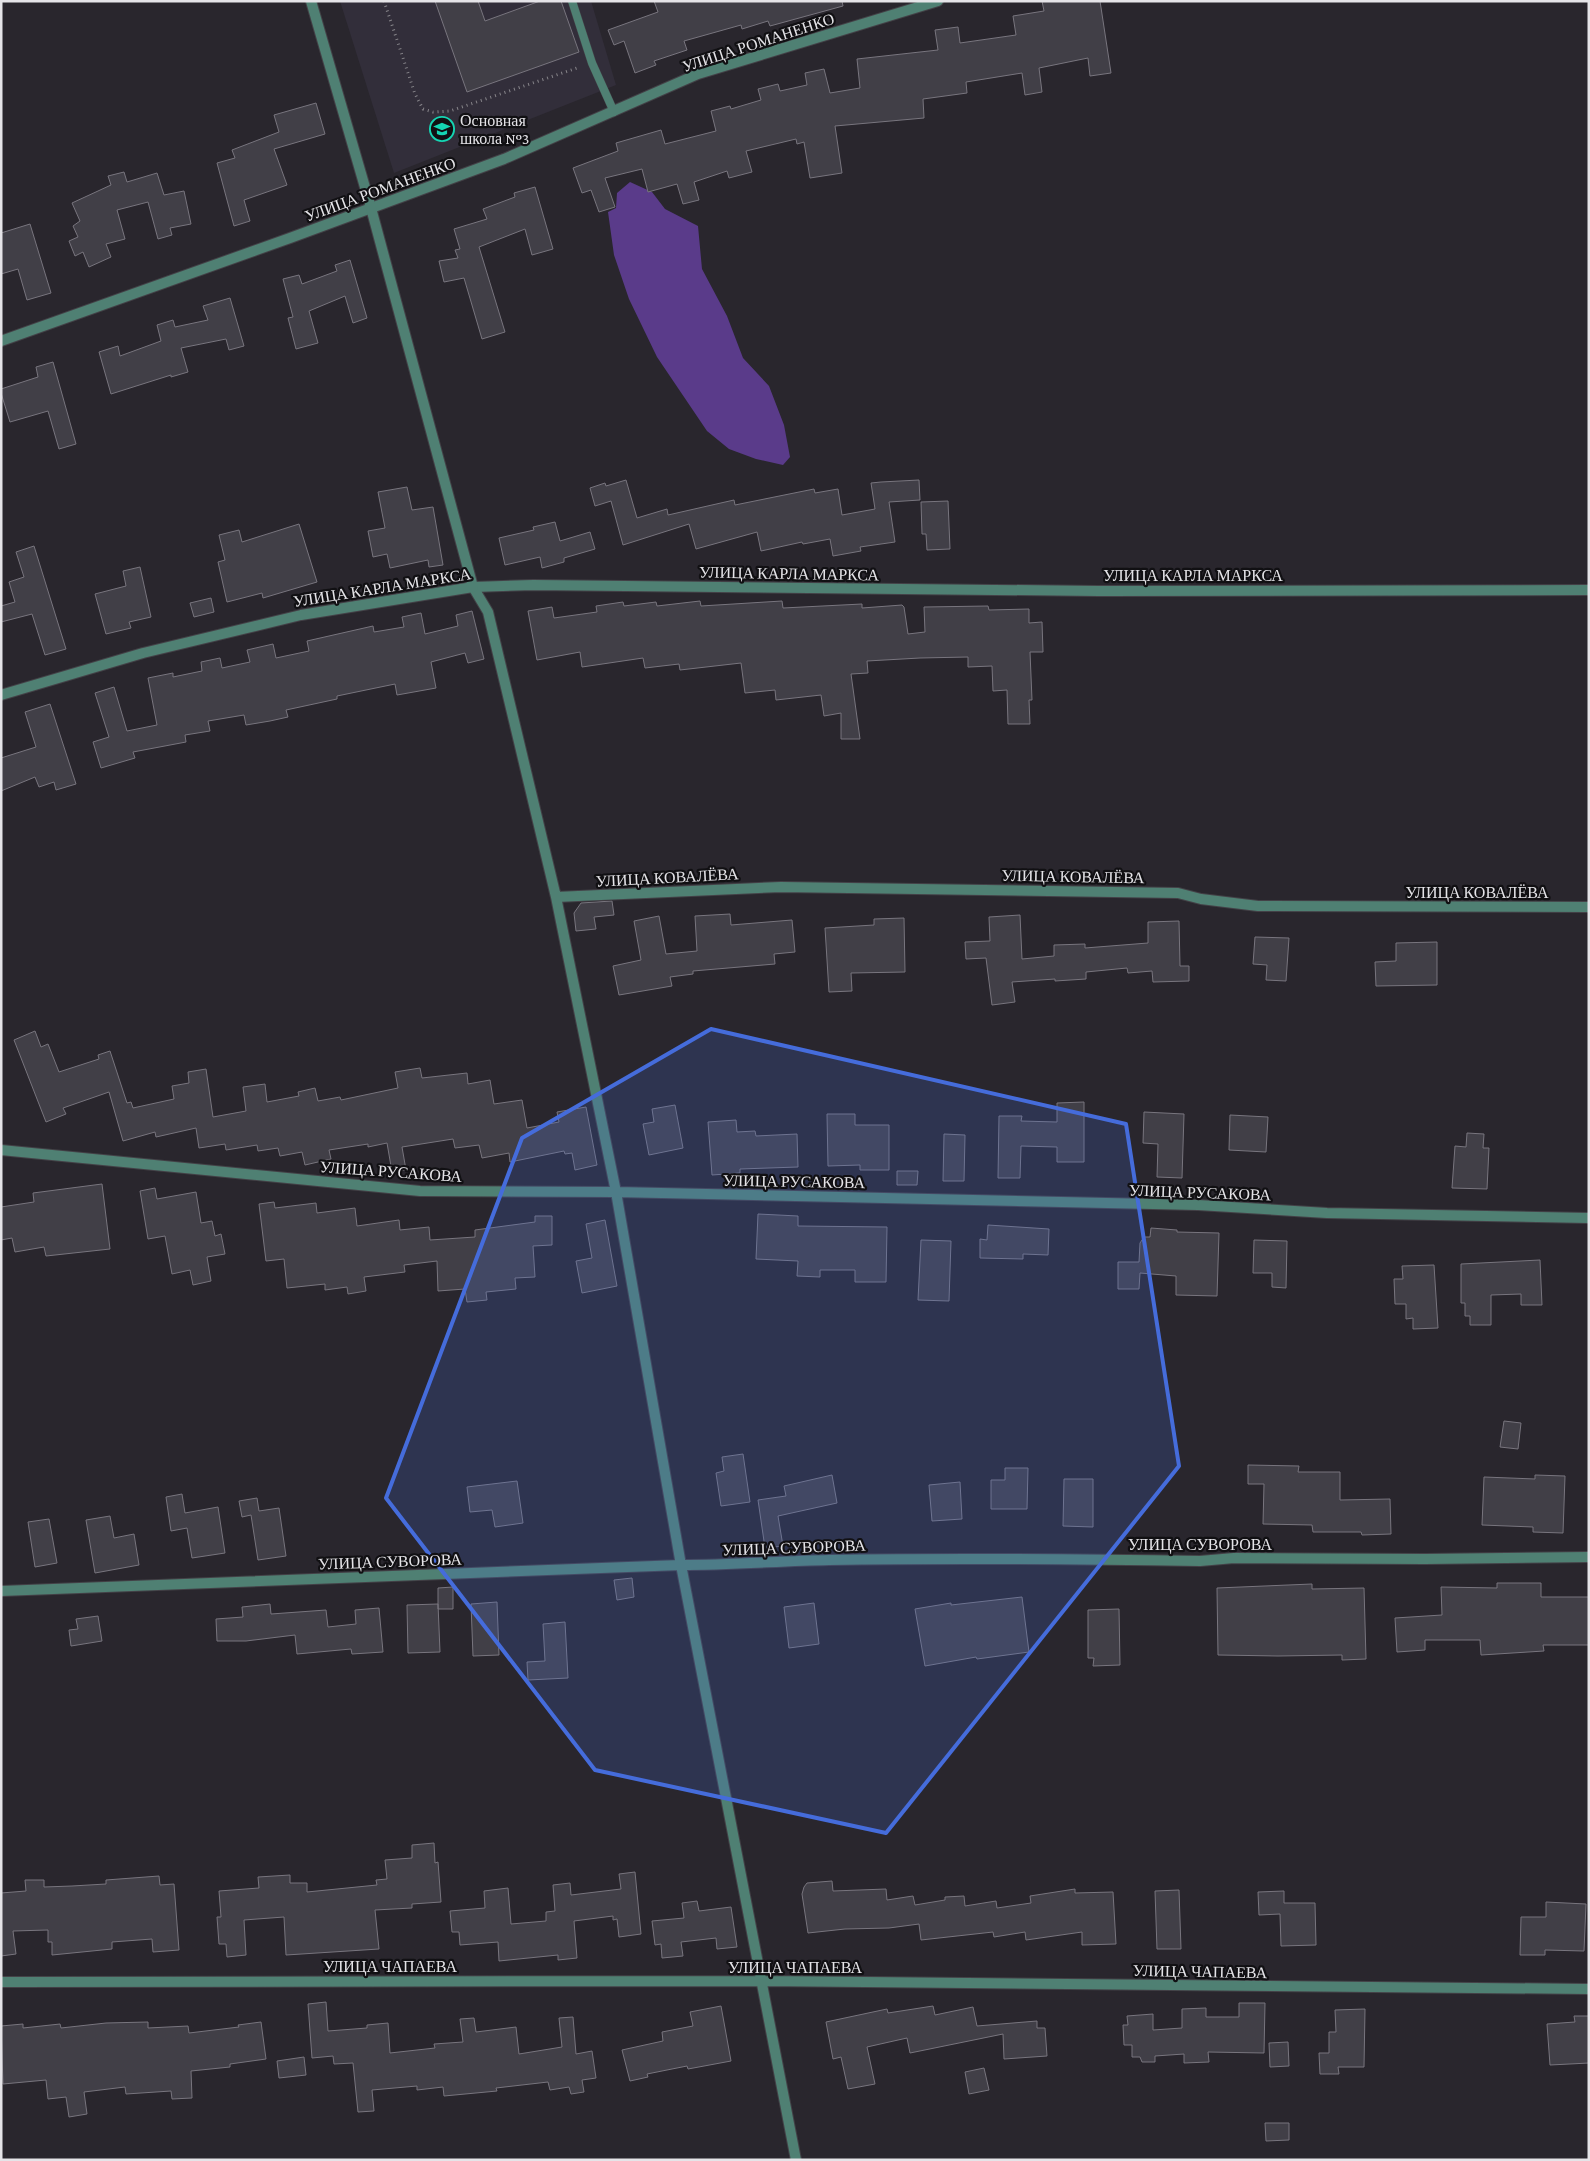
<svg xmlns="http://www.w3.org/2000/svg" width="1590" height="2161" font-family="'Crimson Pro',serif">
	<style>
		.built { fill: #322e3a }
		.forest { fill: #5a3b8a }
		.building { fill: #413f47; stroke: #78757e }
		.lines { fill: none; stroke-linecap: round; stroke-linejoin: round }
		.service-casing { stroke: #434147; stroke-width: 9 }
		.minor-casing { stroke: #434147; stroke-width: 12 }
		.tertiary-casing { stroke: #434147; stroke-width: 12 }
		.path { stroke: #87858a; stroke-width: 3; stroke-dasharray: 1 4; stroke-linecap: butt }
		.service { stroke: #4f8073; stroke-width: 8 }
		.minor { stroke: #4f8073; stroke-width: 10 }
		.tertiary { stroke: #4f8073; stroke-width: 10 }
		.marked { fill: #456cdb; fill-opacity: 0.2; stroke: #456cdb; stroke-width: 4; stroke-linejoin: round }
		.labels { text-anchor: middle; stroke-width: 4.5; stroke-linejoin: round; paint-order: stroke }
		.street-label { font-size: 16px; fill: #e5e4e8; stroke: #111013 }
		.poi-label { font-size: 16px; fill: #e5e4e8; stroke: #111013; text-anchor: start }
	</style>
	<rect width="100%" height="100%" fill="#29262d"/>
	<path class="built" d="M340,1h251l25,84 -222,88z"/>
	<path class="forest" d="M630,182l22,10 13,17 33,17 4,43 25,47 16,42 26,28 15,39 6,32 -7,8 -27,-6 -27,-10 -22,-18 -50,-74 -28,-58 -15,-44 -6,-43 8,-4 1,-15z"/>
	<path class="building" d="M435,1h43l7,20 55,-20h21l18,51 -112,40z
		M654,1h188l1,5 -73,20 -2,-5 -26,8 -1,-4 -57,16 3,9 -33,11 2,4 -21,8 -11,-32 -10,4 -6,-15 50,-18z
		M1042,1h58l11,72 -21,3 -2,-18 -49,10 3,24 -17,3 -3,-22 -56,9 1,11 -44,6 1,19 -89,8 7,47 -32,5 -6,-36 -7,2 -1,-5 -50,12 6,21 -23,6 -2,-7 -33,11 5,18 -16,4 -6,-20 -29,8 -6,-23 -37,9 10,29 -16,5 -8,-22 -9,3 -9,-25 45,-17 -2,-8 45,-13 4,14 51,-13 -5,-20 19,-5 1,3 30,-9 -3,-11 20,-5 2,7 27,-6 -2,-12 19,-4 6,24 30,-5 -3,-29 81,-9 -3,-20 23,-3 2,16 56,-8 -3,-19 31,-5z
		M316,103l9,31 -51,15 13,36 -43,15 6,21 -16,5 -17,-63 18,-5 -3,-8 47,-18 -5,-17z
		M124,172l3,10 30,-9 7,22 20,-4 7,33 -21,4 2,7 -14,4 -10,-37 -31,8 8,29 -19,5 5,13 -22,10 -6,-15 -8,4 -6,-15 9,-4 -5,-11 7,-5 -8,-18 39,-18 -3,-9z
		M535,187l18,62 -21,6 -7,-26 -46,18 26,85 -23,7 -18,-61 -20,4 -5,-21 19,-3 -3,-8 5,-1 -6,-20 33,-10 -4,-10 32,-12 -1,-4z
		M30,224l21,69 -24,7 -9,-31 -17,5v-41z
		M350,260l17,58 -14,5 -8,-27 -36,15 9,32 -22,6 -8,-31 5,-1 -10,-38 16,-4 3,9 35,-13 -2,-6z
		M230,298l14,48 -15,4 -3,-11 -45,9 7,24 -17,5v-2l-60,19 -12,-42 19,-6 2,10 41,-15 -4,-16 16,-5 2,7 33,-7 -5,-14z
		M53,362l23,82 -17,5 -11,-38 -38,11 -9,-29v-4l37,-12 -2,-10z
		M626,480l11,38 30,-9 1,6 66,-15 1,5 79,-16 1,4 23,-4 4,26 33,-6 -4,-26 10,-1 38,-2 1,20 -31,2 6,40 -35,5 1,4 -28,5 -3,-17 -27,5 -1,-2 -41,9 -4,-19 -61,17 -7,-25 -66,21 -12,-44 -16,5 -5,-18 15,-5 1,3z
		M407,487l5,23 21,-3 10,58 -14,2 -1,-7 -38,8 -3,-14 -14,3 -5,-26 17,-3 -7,-36z
		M948,501l2,48 -23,1 -1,-16h-4l-1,-32z
		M555,522l5,19 30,-9 5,17 -31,9v4l-22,6 -2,-11 -35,8 -6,-27 35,-8 -1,-3z
		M299,524l18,58 -54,16 -1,-5 -35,9 -9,-40 7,-2 -6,-25 20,-5 3,12z
		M34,546l32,103 -21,6 -13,-41 -31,8v-16l14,-4 -6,-20 15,-5 -8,-25z
		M140,567l11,50 -22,5 2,6 -25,6 -11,-40 31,-8 -3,-15z
		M211,598l3,14 -20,5 -4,-14z
		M700,601l1,5 81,-5 1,7 79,-4v4l40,-3 2,2 4,27 17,-2 -1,-25 64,-1 1,4 40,-1v14l13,-1 1,30h-13l2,48h-3l1,24h-22l-1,-34 -14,1 -1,-25 -24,1v-10l-48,1 -53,3 1,12 -17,1 9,65h-19v-26l-17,3 -3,-21 -45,5 -1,-10 -30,3 -4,-30 -61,7 -1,-6 -34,4 -2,-10 -61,9 -2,-15 -43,8 -9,-49 24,-4 2,11 43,-6 -1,-6 27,-4 1,4 32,-4 1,4z
		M472,611l12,48 -16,4 -3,-10 -34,9 5,26 -39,7 -2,-11 -58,12v3l-51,11 2,7 -18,4 -24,4 -2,-10 -36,6 2,10 -25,4 1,7 -53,10 2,6 -34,10 -8,-26 16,-5 -14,-44 19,-6 13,44 30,-6 -9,-47 25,-5v4l29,-6 -1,-9 19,-4 2,10 28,-6 -3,-12 26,-6 3,14 33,-7 -2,-10 66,-15 1,6 30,-5 -2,-10 19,-4 4,21 33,-8 -2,-11z
		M50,704l26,80 -20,6 -2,-8 -15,5 -4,-10 -34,14v-33l35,-11 -11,-35z
		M612,901l2,14 -20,2 2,12 -20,2 -2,-18 7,-10z
		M730,914l1,11 61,-5 3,32 -21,2 1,10 -82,7v3l-23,3 2,9 -53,9 -6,-29 28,-6 -7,-39 25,-5 7,38 31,-3 -2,-35z
		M1020,915l2,44 32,-3v-11l31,-1v4l63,-5v-21l31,-1 1,45h9v15l-36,1 -1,-11 -24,2 -1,-5 -41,4v7l-31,2v-2l-43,3 3,20 -23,3 -6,-47 -20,1 -1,-17 25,-1 -1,-24z
		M904,918l1,54 -54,1 1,18 -23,1 -4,-64 49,-3v-6z
		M1255,937l34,1 -3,43 -20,-1 1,-15 -14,-1z
		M1437,942v43l-61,1 -1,-24 21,-1v-18z
		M35,1031l6,16 7,-3 11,28 40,-13 -1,-4 12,-4 17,52 4,-1 2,6 41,-9 -2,-13 17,-3 -1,-11 18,-3 7,48 33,-6 -3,-24 22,-3 2,18 32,-6 -1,-4 17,-4 3,13 22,-4 1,3 57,-12 -3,-16 25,-4 2,10 45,-5 1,11 22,-4 4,24 28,-4 5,28 32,-6 -2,-10 29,-5 11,58 -22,5 -3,-17 -7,1 -1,-3 -54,11 -1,-9 -27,5 -3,-13 -24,3 -2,-9 -51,8 4,23 -14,2 -5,-29 -19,4v-3l-39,6 2,9 -26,6 -3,-13 -22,4 -2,-8 -20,3 -1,-6 -31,5 -1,-6 -26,4 -3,-20 -40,9 -1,-5 -32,9 -14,-49 -46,16 3,6 -20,8 -32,-82z
		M1084,1102v60h-27v-15l-36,-1 -1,32h-22l1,-62h23l-1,5 36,1v-19z
		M675,1105l8,43 -34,7 -6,-31 11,-2 -2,-13z
		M1144,1112l40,2 -2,64 -25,-1 1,-33 -15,-1z
		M827,1114h28v11h34v45h-29v-5l-32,1z
		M1230,1115l38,2 -2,35 -37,-2z
		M736,1120l1,12 18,-1 1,5 41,-2 1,33 -58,2v4l-28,2 -4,-53z
		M1467,1133l17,1 -1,14h6l-2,41 -35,-1 3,-42 11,1z
		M944,1134l21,1 -1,46h-21z
		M897,1171h21l-1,14h-20z
		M102,1184l8,65 -64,7 -2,-9 -29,5 -3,-14 -11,2v-33l33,-5 -1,-9z
		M155,1188l2,11 39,-7 5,31 11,-2 3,15 6,-2 4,20 -18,3 4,24 -18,4 -3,-15 -18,4 -7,-38 -17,3 -8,-48z
		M274,1202l1,6 41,-5 1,10 38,-5 2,18 42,-6 1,10 29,-3 1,13 45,-3v-7l60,-8v-6h17v29l-19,1 2,31 -20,1 1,11 -30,3 1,8 -20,2 -2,-13 -27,2 -1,-30 -33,4 1,7 -41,5 2,14 -18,3 -1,-7 -22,3v-6l-38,4 -3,-29 -18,2 -7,-57z
		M758,1214l40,2v10l89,1 -1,55h-31v-12h-35v7l-23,-1 1,-15 -42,-2z
		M605,1220l12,66 -35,7 -6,-32 16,-3 -6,-34z
		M988,1225l61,4 -1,26 -25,-1v5l-43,-1v-19l7,1z
		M1151,1228l26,2v2l42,1 -2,63 -41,-1v-19l-36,-3 -1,16h-21v-27h21l1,-19 4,-6h6z
		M921,1240l30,1 -2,60 -31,-1z
		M1254,1240l33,1 -1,47 -14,-1v-14h-19z
		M1540,1260l2,45h-21v-11l-30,1v30h-21v-9h-5v-13h-4v-39z
		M1434,1265l4,63 -25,1v-11l-7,1v-15h-11l-1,-25h9l-1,-13z
		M1504,1421l17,2 -3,26 -18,-2z
		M743,1454l7,48 -29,4 -5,-33 8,-2 -2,-14z
		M1248,1465l51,1 -1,6h42v28l50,-1 1,35 -29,1 -1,-3h-48l-1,-7 -49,-1 1,-40h-16z
		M1005,1468h23l-1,41h-36v-29h14z
		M832,1475l5,28 -59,13 5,30 -18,2 -7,-48 28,-4 -2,-10z
		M1535,1475l30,1 -2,57 -30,-1v-5l-51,-2 2,-48 51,2z
		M1064,1479h29v48l-30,-1z
		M517,1481l6,42 -28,4 -3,-17 -22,2 -3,-25z
		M960,1482l2,37 -30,2 -3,-36z
		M182,1494l3,19 33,-6 7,46 -33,5 -5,-30 -16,3 -5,-34z
		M257,1498l2,13 20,-3 7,48 -28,4 -7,-45 -9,2 -3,-16z
		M110,1516l4,22 20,-4 5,31 -44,8 -9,-53z
		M49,1519l8,44 -22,4 -7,-45z
		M632,1578l2,19 -17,3 -3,-20z
		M1497,1583h44v14h48v48h-46l1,6 -63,4 -1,-15h-55v10l-28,2 -2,-34 47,-3 -1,-28 56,1z
		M1312,1584v5l52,-1 2,71 -24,1v-5l-64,1 -60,-1 -1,-67z
		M453,1587v22h-15v-21z
		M1022,1597l7,55 -52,7 -1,-2 -51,9 -10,-57 36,-6v2z
		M497,1602l2,53 -26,1 -2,-52z
		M814,1603l5,41 -30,4 -5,-41z
		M270,1604l1,10 55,-4 2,17 28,-3 -1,-14 24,-2 4,44 -31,2 -1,-5 -54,5 -2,-19 -49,6h-29l-1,-22 27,-2 -1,-10z
		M438,1604l2,48 -32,1 -1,-48z
		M1119,1609l1,56 -27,1 1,-8h-6v-48z
		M98,1616l4,25 -31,5 -2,-16 9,-1 -2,-10z
		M565,1622l3,56 -40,2 -1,-18 18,-1 -2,-37z
		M434,1843l1,20 3,-1 3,40 -29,2v4l-37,2 4,39 -93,6 -2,-38 -40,3 2,35 -19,2 -1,-13h-7l-2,-27h4l-2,-26 40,-3 -1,-11 32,-2v8h17v9l70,-7 -1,-5 11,-1 -2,-19 27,-2v-13z
		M635,1872l6,62 -22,3 -2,-18 -4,1v-4l-39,5 3,37 -19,2v-5l-59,6 -1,-19 -38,3 -1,-13h-7l-2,-21 35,-3 -1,-17 24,-3 3,36 35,-3v-9l9,-1 -2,-26 17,-2 1,12 50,-6 -2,-15z
		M159,1876l1,9 14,-1 5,66 -26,2 -1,-13 -40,3v7l-60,6v-13h-4v-12l-35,1 3,23 -15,2v-63l25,-2 -1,-11h19v7l28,-1 34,-2v-4z
		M832,1881l1,10 53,-2 1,11 26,-4 2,9 30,-5v-3l19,-1 1,10 31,-5 1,7 34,-5 -1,-7 45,-7v4l38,-1 3,52 -34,1v-13l-56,8 -1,-8 -31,5 -1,-5 -72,8 -2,-16 -30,4 -44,1 -37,4 -6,-39 2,-7 3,-4z
		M1179,1890l2,59h-24l-2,-58z
		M1284,1891v12h31l1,42 -35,1 -1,-32 -21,1 -1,-23z
		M697,1901l2,10 32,-4 6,40 -20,2 -1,-11 -35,4 2,14 -21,2 -1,-14 -6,1 -3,-24 32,-3 -2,-15z
		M1546,1902l40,2 -2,47 -39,-1v5h-25l1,-38h25z
		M326,2002l2,29 39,-3v-3l21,-2 2,30 45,-5 -1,-4 29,-2 -3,-23 14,-1 2,14 40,-5 3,27 43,-7 -3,-29 14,-1 3,37 16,-3 4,27 -14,2 2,12 -13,2 -2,-7 -19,3 -2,-8 -52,6 1,3 -53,5 -1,-9 -26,3v-4l-45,4 2,21 -16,1 -5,-49 -19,1 -1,-8 -21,2 -4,-54z
		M1239,2003h26l-1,50 -56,-1 1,10 -25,1v-9l-29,2v6h-13l-2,-5h-8v-12h-8l-1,-20h5l-1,-9 26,-2v16l29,-2v-19l24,-1v9h33z
		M721,2006l10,55 -43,8 -1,-3 -40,8 1,3 -18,4 -8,-31 41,-9 -1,-9 31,-6 -3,-14z
		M933,2006l2,9 38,-8 4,19 60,-5v7h8l2,28 -43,3 -1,-25 -93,19 -3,-15 -40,9 8,37 -27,5 -7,-32 -8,2 -7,-37 61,-13 1,4z
		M1365,2009l-1,58h-26l1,7h-19l-1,-21h10v-21h7l-1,-22z
		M1574,2016h15v47l-39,2 -3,-41 28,-2z
		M148,2022v6l40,-2 1,7 50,-6 -1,-2 23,-3 5,37 -36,5v3l-39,4 1,27 -20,1 -1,-8 -45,3 -1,-7 -41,5 3,22 -18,3 -3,-20 -18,2 -2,-19 -43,4 -2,-58 22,-2v4l37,-4 1,4 45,-5z
		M1288,2042l1,24 -19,1 -1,-24z
		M304,2057l2,18 -27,3 -2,-17z
		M984,2068l5,22 -20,4 -4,-22z
		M1265,2123h24v17l-23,1z"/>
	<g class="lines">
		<defs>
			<path id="service" d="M572,1l20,62 22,49"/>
			<path id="minor" d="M1,341l289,-103 214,-79 194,-85 240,-73
				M556,897l225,-10 397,6 23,6 57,7 331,1
				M1,1150l419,41 196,1 582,13 129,8 262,5
				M1,1591l680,-26c50,0 99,-4 148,-5 124,-2 247,-1 371,1l34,-3 191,1 164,-2
				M1,1982l762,-1 826,8
				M796,2160l-115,-595 -65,-373 -60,-295 -68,-285 -15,-25 60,-2 566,6 490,-1"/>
			<path id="tertiary" d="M1,695l142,-42 158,-38 172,-28 -102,-379 -60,-207"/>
		</defs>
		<use href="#service" class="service-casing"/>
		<use href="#minor" class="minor-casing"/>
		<use href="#tertiary" class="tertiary-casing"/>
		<path class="path" d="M384,1l31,93 8,15 10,3 17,-1 130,-44"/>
		<use href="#service" class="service"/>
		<use href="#minor" class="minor"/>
		<use href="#tertiary" class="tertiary"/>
	</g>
	<path class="marked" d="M711,1029l415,95 53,342 -293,367 -291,-63 -209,-272 136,-360z"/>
	<defs>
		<symbol id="school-ring" viewBox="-11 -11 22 22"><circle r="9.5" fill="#111013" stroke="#15d5b3" stroke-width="1.5"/><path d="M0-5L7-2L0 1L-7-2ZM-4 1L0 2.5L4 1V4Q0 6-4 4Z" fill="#15d5b3"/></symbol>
	</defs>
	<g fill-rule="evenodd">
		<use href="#school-ring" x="428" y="115" width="28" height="28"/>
	</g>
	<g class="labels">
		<g class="street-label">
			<text transform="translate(758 42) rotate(-18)" y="6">УЛИЦА РОМАНЕНКО</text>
			<text transform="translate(380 189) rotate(-20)" y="6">УЛИЦА РОМАНЕНКО</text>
			<text transform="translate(789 573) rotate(1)" y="6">УЛИЦА КАРЛА МАРКСА</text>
			<text x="1193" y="581">УЛИЦА КАРЛА МАРКСА</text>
			<text transform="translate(382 587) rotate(-9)" y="6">УЛИЦА КАРЛА МАРКСА</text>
			<text transform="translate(1073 876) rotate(1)" y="6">УЛИЦА КОВАЛЁВА</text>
			<text transform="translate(667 877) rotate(-3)" y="6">УЛИЦА КОВАЛЁВА</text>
			<text x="1477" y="898">УЛИЦА КОВАЛЁВА</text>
			<text transform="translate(391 1171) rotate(4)" y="6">УЛИЦА РУСАКОВА</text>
			<text transform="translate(794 1181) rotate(1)" y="6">УЛИЦА РУСАКОВА</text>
			<text transform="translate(1200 1192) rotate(2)" y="6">УЛИЦА РУСАКОВА</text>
			<text x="1200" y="1550">УЛИЦА СУВОРОВА</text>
			<text transform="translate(794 1547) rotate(-2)" y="6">УЛИЦА СУВОРОВА</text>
			<text transform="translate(390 1561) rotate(-2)" y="6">УЛИЦА СУВОРОВА</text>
			<text x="390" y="1972">УЛИЦА ЧАПАЕВА</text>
			<text x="795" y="1973">УЛИЦА ЧАПАЕВА</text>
			<text transform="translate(1200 1971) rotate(1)" y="6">УЛИЦА ЧАПАЕВА</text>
		</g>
		<g class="poi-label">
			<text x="460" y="126">Основная<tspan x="460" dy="18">школа №3</tspan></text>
		</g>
	</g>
	<rect width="1590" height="2161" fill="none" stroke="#e5e4e8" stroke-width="5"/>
</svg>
